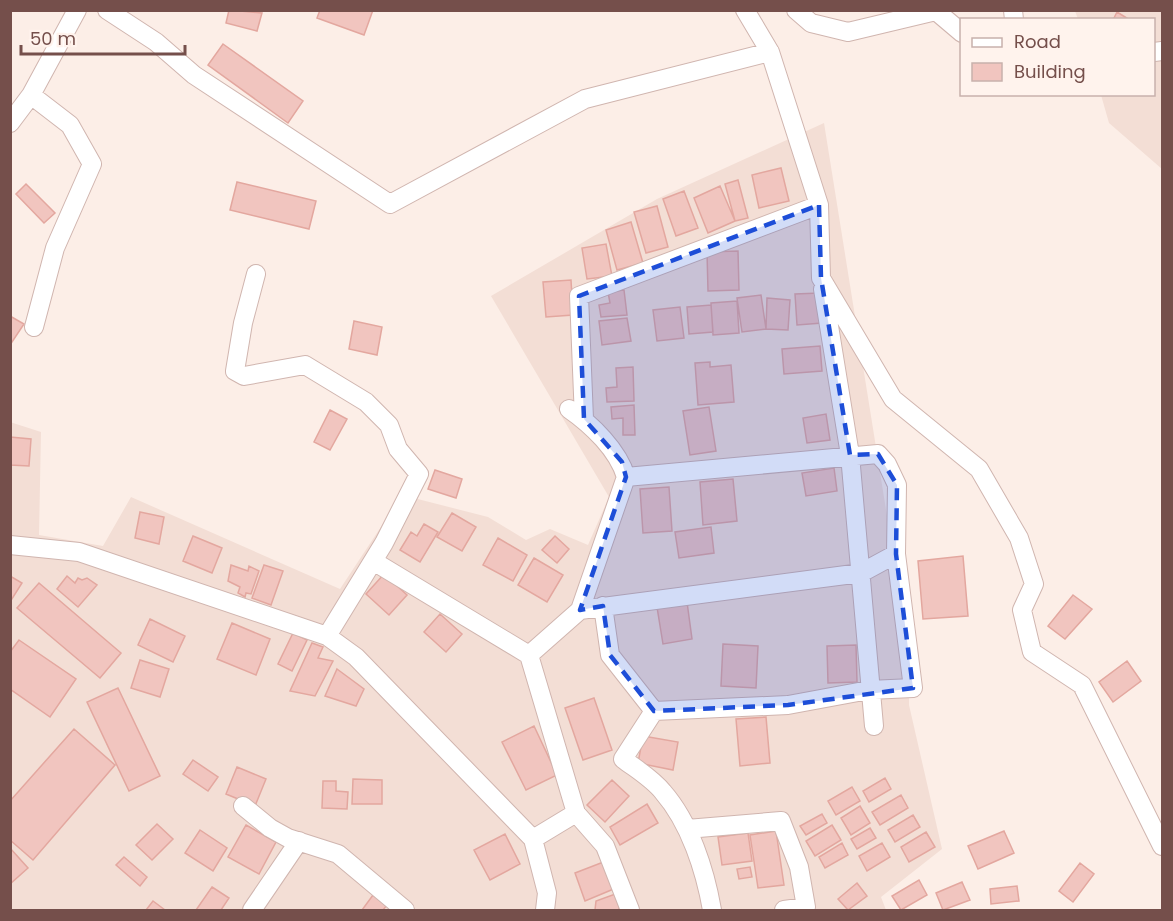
<svg xmlns="http://www.w3.org/2000/svg" width="1173" height="921" font-family="Poppins,sans-serif">
	<style>
		.residential { fill: #f3ded5 }
		.building { fill: #f1c5bf; stroke: #e3a79f; stroke-width: 1.5 }
		.lines { fill: none; stroke-linecap: round; stroke-linejoin: round }
		.street-casing { stroke: #d0b5af; stroke-width: 20 }
		.street { stroke: #fff; stroke-width: 18 }
		.marked { fill: #1d4ed8; fill-opacity: 0.2; stroke: #1d4ed8; stroke-width: 4.5; stroke-dasharray: 12 8; stroke-linejoin: round }
	</style>
	<rect width="100%" height="100%" fill="#fceee7"/>
	<path class="residential" d="M1075,11h87v158l-53,-46 -8,-28 53,-1v-74l-76,-1z
		M824,123l85,530v52l33,144 -61,48 5,13h-875l-1,-488 31,10 -2,103 64,11 28,-49 209,92 62,-94 86,22 38,23 24,-11 38,16 21,-48 -118,-201 166,-97z"/>
	<path class="building" d="M229,10l33,3 -5,18 -31,-8z
		M320,10h53l-9,25 -47,-17z
		M1117,12l13,8h-17z
		M223,44l80,57 -15,22 -80,-58z
		M781,168l8,33 -30,7 -7,-33z
		M738,180l10,38 -13,3 -10,-37z
		M237,182l79,19 -7,28 -79,-19z
		M26,184l29,29 -11,10 -28,-29z
		M720,186l15,35 -27,12 -14,-35z
		M684,191l14,37 -22,8 -13,-37z
		M657,206l11,41 -22,6 -12,-41z
		M631,222l12,41 -26,7 -11,-40z
		M606,244l6,32 -25,3 -5,-31z
		M738,251l1,39 -31,1 -1,-39z
		M571,280l2,35 -27,2 -3,-35z
		M624,290l3,25 -26,2 -2,-12 11,-2 -2,-11z
		M820,293l2,30 -25,2 -2,-31z
		M761,295l5,34 -24,3 -5,-34z
		M767,298l23,2 -2,30 -22,-1z
		M737,301l2,32 -26,2 -2,-32z
		M711,305l2,27 -24,2 -2,-27z
		M680,307l4,31 -27,3 -4,-31z
		M10,316l14,8 -14,21z
		M627,318l4,23 -29,4 -3,-24z
		M354,321l28,6 -5,28 -28,-6z
		M820,346l2,25 -38,3 -2,-25z
		M710,362v5l21,-2 3,37 -36,3 -3,-42z
		M633,367l1,34 -27,1 -1,-14 11,-1 -1,-19z
		M634,405l1,30h-12v-17l-11,1 -1,-12z
		M709,407l7,44 -26,4 -7,-44z
		M330,410l17,9 -17,31 -16,-8z
		M826,414l4,26 -23,3 -4,-25z
		M10,437l21,2 -2,27 -19,-1z
		M834,468l3,23 -31,5 -4,-23z
		M435,470l27,9 -6,19 -28,-9z
		M733,479l4,42 -34,4 -3,-43z
		M669,487l3,44 -29,2 -3,-44z
		M140,512l24,5 -5,27 -24,-6z
		M452,513l24,14 -14,24 -25,-14z
		M424,524l14,8 -18,30 -20,-12 11,-18 6,4z
		M711,527l3,26 -35,5 -4,-26z
		M193,536l29,12 -10,25 -29,-12z
		M555,536l14,13 -12,14 -15,-13z
		M498,538l29,17 -14,26 -30,-16z
		M963,556l5,60 -45,3 -5,-58z
		M534,558l29,17 -16,27 -29,-17z
		M231,565l17,6 1,-5 10,5 -8,23 -5,-1 -1,4 -7,-4 2,-6 -12,-6z
		M264,565l19,6 -12,34 -19,-7z
		M384,574l23,21 -18,20 -23,-21z
		M10,576l12,7 -12,19z
		M67,576l8,7 3,-5 4,2 5,-2 10,7 -19,22 -21,-18z
		M39,583l82,70 -21,25 -83,-70z
		M1073,595l19,14 -27,30 -17,-13z
		M687,602l5,37 -29,5 -6,-37z
		M440,614l22,20 -16,18 -22,-20z
		M150,619l35,17 -12,26 -35,-17z
		M232,623l38,16 -14,36 -39,-16z
		M293,633l14,7 -15,31 -14,-7z
		M19,640l57,39 -26,38 -40,-28v-37z
		M312,643l11,4 -5,11 15,3 -18,35 -25,-5z
		M723,644l35,2 -2,42 -35,-2z
		M856,645l1,37 -29,1 -1,-37z
		M140,660l29,9 -9,28 -29,-9z
		M1127,661l14,20 -28,21 -14,-20z
		M337,669l27,20 -8,17 -31,-10z
		M118,688l42,88 -31,15 -42,-89z
		M594,698l18,52 -29,10 -18,-52z
		M766,717l4,46 -30,3 -4,-47z
		M534,726l23,49 -31,15 -24,-48z
		M74,729l41,36 -82,95 -23,-20v-39z
		M643,736l35,6 -5,28 -35,-7z
		M193,760l25,17 -10,14 -25,-17z
		M237,767l29,12 -11,27 -29,-12z
		M885,778l6,11 -22,13 -6,-11z
		M353,779l29,1v24h-30z
		M612,780l17,16 -24,26 -18,-17z
		M323,781h13v10l12,1 -1,17 -25,-1z
		M852,787l8,14 -24,14 -8,-14z
		M901,795l7,13 -28,17 -8,-13z
		M647,804l11,19 -38,22 -10,-18z
		M860,806l10,17 -19,12 -10,-17z
		M822,814l5,9 -21,12 -6,-9z
		M913,815l7,12 -25,15 -7,-12z
		M157,824l16,15 -21,21 -16,-15z
		M246,825l30,17 -17,32 -31,-17z
		M832,825l9,15 -26,16 -9,-15z
		M870,828l6,10 -19,11 -6,-10z
		M200,830l27,18 -14,23 -28,-18z
		M776,831l8,54 -26,3 -8,-53z
		M1004,831l10,22 -36,16 -10,-23z
		M926,832l9,15 -26,15 -8,-15z
		M748,833l4,28 -30,4 -4,-28z
		M505,834l15,30 -30,16 -16,-30z
		M842,843l6,12 -23,13 -6,-11z
		M882,843l8,14 -23,14 -8,-15z
		M10,848l18,20 -18,16z
		M124,857l23,20 -7,9 -24,-21z
		M606,861l10,27 -31,13 -10,-28z
		M1080,863l14,11 -21,28 -14,-11z
		M750,867l2,10 -13,2 -2,-10z
		M919,880l8,15 -26,15 -9,-14z
		M962,882l8,18 -27,10 -7,-17z
		M857,883l10,13 -19,14 -10,-11z
		M1017,886l2,15 -28,3 -1,-15z
		M212,887l17,11 -8,12h-25z
		M618,893l1,17h-24l1,-9z
		M373,895l14,10 -4,5h-21z
		M153,901l12,9h-19z"/>
	<g class="lines">
		<defs>
			<path id="street" d="M107,10l49,32 38,33 196,129 195,-105 185,-47
				M745,10l25,42 49,153 2,73 72,121 86,70 40,69 15,46 -12,26 10,42 50,33 80,161
				M796,10l15,13 37,9 88,-21 26,22
				M1013,10l1,10
				M1154,52l8,-1
				M10,123l21,-28
				M256,274l-13,49 -8,48 9,5 61,-11 61,37 23,23 9,24 21,25 -35,69 -57,93
				M823,289l27,166 24,271
				M34,327l21,-79 37,-84 -22,-39 -39,-30 46,-85
				M569,409c23,16 49,41 57,68l-46,133
				M584,419l-5,-123 240,-91
				M626,477l252,-23 9,10 10,21 -1,69 17,134 -44,2 -81,15 -134,6
				M10,545l69,7 248,84 29,21 177,182 14,54 -2,17
				M373,561l156,94
				M603,606l7,49 44,56 -31,48c13,10 30,20 40,33 27,31 42,78 49,118
				M243,806l27,22 18,10 50,16 67,56
				M576,813l29,33 25,64
				M687,829l94,-8 18,46 7,40 -22,3
				M533,839l43,-26 -47,-158 51,-45 281,-37 35,-19
				M252,910l47,-69"/>
		</defs>
		<use href="#street" class="street-casing"/>
		<use href="#street" class="street"/>
	</g>
	<path class="marked" d="M819,205l2,73 29,177 28,-1 19,31 -1,69 17,134 -125,17 -134,6 -44,-56 -7,-49 -23,4 46,-133 -4,-15 -38,-43 -5,-123z"/>
	<rect width="1173" height="921" fill="none" stroke="#754f4b" stroke-width="24"/>
	<rect x="960" y="18" width="195" height="78" fill="#fff3ed" stroke="#c8b1ac" stroke-width="1.5"/>
	<rect x="972" y="38" width="30" height="9" fill="#ffffff" stroke="#c8b1ac" stroke-width="1.5"/>
	<text x="1014" y="48" font-size="18" fill="#754f4b">Road</text>
	<rect x="972" y="63" width="30" height="18" fill="#f1c5bf" stroke="#c8b1ac" stroke-width="1.5"/>
	<text x="1014" y="78" font-size="18" fill="#754f4b">Building</text>
	<path d="M21 45v9h164v-9" fill="none" stroke="#754f4b" stroke-width="3"/>
	<text x="30" y="45" font-size="18" fill="#754f4b" stroke="#fff3ed" stroke-width="4.5" paint-order="stroke">50 m</text>
</svg>
